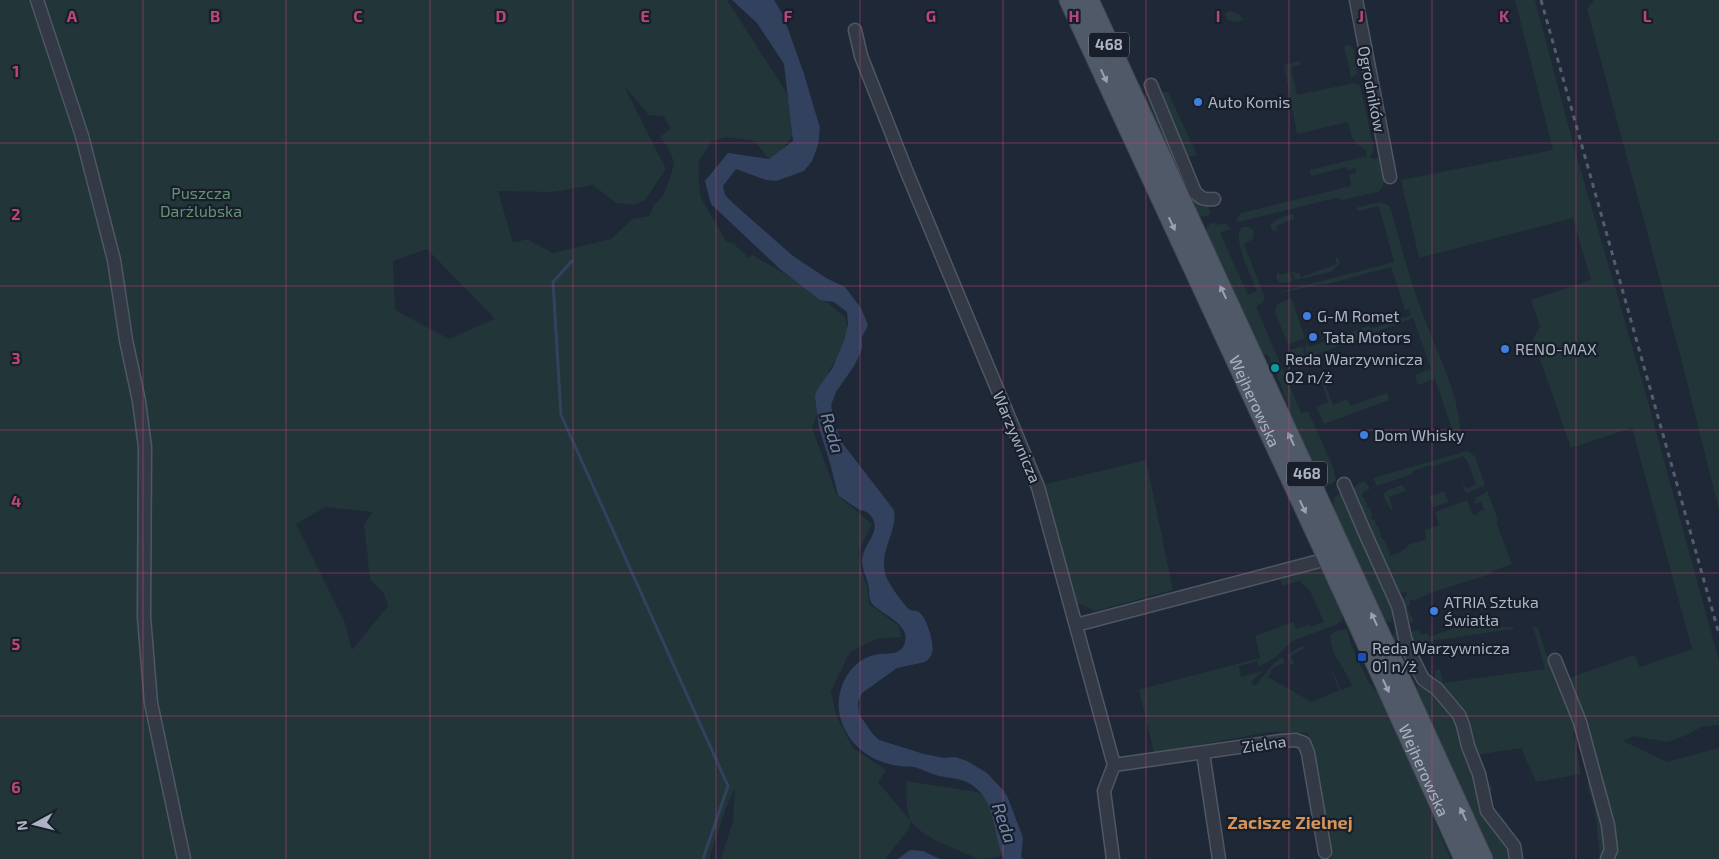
<svg xmlns="http://www.w3.org/2000/svg" width="1719" height="859" font-family="'Exo 2',sans-serif">
	<style>
		.green { fill: #223538; fill-rule: evenodd }
		.water { fill: #32425e }
		.lines { fill: none; stroke-linecap: round; stroke-linejoin: round }
		.stream { stroke: #32425e; stroke-width: 3 }
		.minor-casing { stroke: #505764; stroke-width: 15 }
		.primary-casing { stroke: #3c4350; stroke-width: 21 }
		.minor { stroke: #333a46; stroke-width: 12 }
		.primary { stroke: #505967; stroke-width: 19 }
		.rail { stroke: #545d6e; stroke-width: 3; stroke-dasharray: 5 5; stroke-linecap: butt }
		.oneway { fill: #9aa2b1 }
		.grid { fill: none; stroke: #bb477a; stroke-width: 1; stroke-opacity: 0.55 }
		.shop-dot { fill: #3f7fe0; stroke: #181f2b; stroke-width: 2 }
		.culture-dot { fill: #0f9aa8; stroke: #181f2b; stroke-width: 2 }
		.transit-dot { fill: #1a4fb4; stroke: #181f2b; stroke-width: 2 }
		.labels { text-anchor: middle; stroke-width: 4.5; stroke-linejoin: round; paint-order: stroke }
		.shield { fill: #181f2b; stroke: #808795; stroke-width: 1 }
		.shield-label { font-size: 15px; font-weight: bold; fill: #acb4c3 }
		.street-label { font-size: 16px; fill: #acb4c3; stroke: #181f2b }
		.poi-label { font-size: 16px; fill: #acb4c3; stroke: #181f2b; text-anchor: start }
		.park-label { font-size: 16px; fill: #659372; stroke: #181f2b }
		.water-label { font-size: 18px; font-style: italic; fill: #7489ac; stroke: #181f2b }
		.neighbourhood-label { font-size: 18px; font-weight: bold; fill: #d29459; stroke: #181f2b }
		.grid-label { font-size: 16px; text-anchor: middle; font-weight: bold; fill: #bb477a; stroke: #181f2b; stroke-width: 4.5; stroke-linejoin: round; paint-order: stroke }
	</style>
	<rect width="100%" height="100%" fill="#1f2836"/>
	<path class="green" d="M0,0h727l58,90 10,30 -3,16 -17,24 -8,-3 -12,-16 -28,-4 -15,4 -14,22 2,33 26,45 8,3 15,14 3,-3 58,33 35,29 4,16 -6,18 -14,19 -10,39 -7,19 25,67 35,29 -14,28 4,21 5,13 2,18 29,21 4,12 -26,2 -26,13 -19,39 5,24 17,33 33,22 -8,12 32,38 -3,-11 -1,-28 71,11 13,6 13,55 -4,4 -20,2 -20,-8 -24,-11 -12,-7 -12,-11 -3,8 -23,29h-164l12,-38 2,-33 -9,20 -17,51h-709zM624,86l25,29 14,1 8,12 -11,9 7,9 7,16 -2,10 -9,24 -8,8 -6,12 -17,3 -21,20 -58,14 -26,-14 -14,4 -15,-52 54,1 41,-7 23,18 18,2 11,-5 21,-31zM427,249l67,69v1l-45,20 -54,-29 -2,-49zM326,507l46,5 -8,13 6,54 14,15 4,12 -36,44 -7,-27 -49,-99z
		M1515,0h20l39,147 68,233 77,281v64l-18,2 -14,8 -20,7 -34,-6 -10,5 44,21 52,-14v111h-110l-40,-181 65,-23 6,12 52,-18 -60,-221 -61,20 -38,-109 7,-13 -9,-26 60,-20 -18,-62 -154,40 -18,-78 152,-30z
		M1594,0h125v510l-37,-148 -95,-353z
		M1231,11l8,3 4,6 -8,2 -8,-2 -2,-7z
		M1350,45l4,5 3,24 -6,4 -7,-32z
		M1299,61l1,4 -9,2 6,28 57,-12 6,2 14,64 -4,8 5,2 4,-1c2,11 10,26 -1,34l-36,8 -6,-2 -98,24 -2,-2 5,-7 110,-27 -2,-11 8,-3 -2,-4 -7,3 -2,-4 -35,9 -2,-6 58,-14 -1,-6c-15,-9 -14,-12 -18,-28l-51,12 -13,-69z
		M1161,92h7l29,63 -11,3 25,56 -7,3 -6,-2 -50,-106 -1,-8 2,-8 10,3z
		M1381,202l9,4c10,34 18,70 31,103 12,35 42,92 39,128l-6,3 -5,-3 5,-2 -19,-56 -17,6 -3,-10 16,-6 -18,-51 -106,40 -2,-12 3,-2 1,3 60,-21 2,3 40,-14 -2,-6 -4,1 -14,-43 -67,18 -2,-1 -42,9 3,-2 111,-29 -15,-56 -19,5 -4,-2 2,-2z
		M1293,214l1,5 -18,7 2,5h-5l-3,-4c4,-9 14,-10 23,-13z
		M1214,222l2,3 9,-2 6,6 -11,4 28,62 9,-4c-5,-14 -26,-52 -15,-64h7l5,4 -1,8 -9,5 21,54 -3,5 -6,3 45,107 7,-2 26,58 2,11c-5,6 -8,5 -15,2l-34,-69 3,-1 -9,-27 -13,-30h-3l-9,-10 -50,-111 1,-8z
		M1338,257l2,7 -9,8 -36,8 -4,-8 3,-1 2,3 3,-2 2,5 36,-13 -2,-6z
		M1278,270l2,5 10,-3 3,9 -10,2 -4,-1 -3,-5z
		M1291,298l14,40 -17,6 -13,-31c0,-11 7,-11 16,-15z
		M1303,346l2,13 -8,2 -3,-2 -4,-9z
		M1318,376l5,2 10,27 14,-6 3,7 37,-13 2,7 -65,24 -8,-17 12,-5 -7,-22 -4,-3z
		M1467,451l8,5 10,29 -18,8 -2,-1 -3,-9 4,5 10,-3 -9,-25 -4,-4 -31,11 -1,-2 -18,6v3l-36,12 -4,-8z
		M1146,460l27,130 -77,21 -24,-10 -30,-116z
		M1365,481l5,8 -5,2 -3,4 5,9v4h2l3,6 -1,5h3l2,4 -1,2 3,2 3,6 -1,3c5,4 9,13 10,20l12,-5 8,-7 16,-4 -1,-10 14,-5 -4,-13 32,-12 6,15 5,-1 -1,-2 7,-2 -3,-8 -6,2v-6l10,-5 2,-3 11,30 -2,2 16,42 -19,7 -2,3 -61,19 -16,8 -1,-2 -4,2 1,4 -3,2 7,15h-6l-4,-8 -3,-14 6,-5 -1,-3 -8,1 -46,-102 5,-7z
		M1401,485l2,1 3,5 -17,6 4,13 -3,-1 -7,-14 3,-4z
		M1444,491l5,11 -16,5 -4,-10z
		M1339,494l4,2 52,112 -4,15 -7,-3 -44,-94 1,-2 -8,-15 1,-11z
		M1318,568l3,2c5,8 24,42 21,50 -1,1 -5,4 -6,5l-44,16 -16,16 -17,10 -2,-6 -18,5 2,11 22,-6 -12,11 4,4c9,-9 15,-22 28,-29l1,7c-9,0 -12,5 -16,13l44,25 27,-12 -7,-17 1,-1 8,18 11,-4c-6,-18 -23,-31 -21,-51l5,-4 11,-2 4,16 17,36 14,18 27,59 2,8 40,93h-119l-24,-126 -38,-1 -116,21 -15,-63h-2l123,-32 -5,-22 38,-14 4,7 12,-5 1,3 14,-5 -14,-31 -11,-10 -17,5 -2,-10z
		M1477,620l1,4 2,1 14,-5 2,7h17v2l-103,15 14,30 6,-2 -2,4 -3,1c-9,-10 -15,-27 -19,-40l2,-4 10,-3 3,5 6,-2 2,4z
		M1533,626l5,3 9,28 8,11 23,63 -5,2 8,41 -45,8 -15,-34 -45,7 17,36 -7,-1 -19,-57 -35,-52 3,-5v-5l5,-2 3,14 102,-14z
		M1395,632h6l15,46 -8,-6 -15,-32v-5z
		M1309,645l-18,11 4,9 -5,-1 -2,-7 3,-5 11,-6 2,1z
		M1420,682h6l33,36 7,29 38,88 8,24h-20l-10,-24 -65,-144v-5z
		M1590,775l18,68 -5,16h-3l-5,-48 -7,-23v-12z"/>
	<path class="water" d="M732,0h42l9,15 21,59 16,54 -2,17 -6,16 -8,10 -28,10 -10,-1 -30,-11 -13,17 2,9 9,9 59,52 33,22 19,9 16,21 7,17 -6,12v11l-3,8 -5,10 -18,26 -5,13 4,21 8,18 51,66c4,23 -18,44 -7,68 1,5 19,30 23,32 3,1 7,0 10,3 7,6 15,32 12,40 -1,4 -4,7 -7,9l-28,6 -35,25 -4,9 1,12 13,19 7,7 45,14 20,4 11,-1 12,4 20,12 16,17 5,8 15,40 -2,19 2,2h-19c-9,-19 -9,-51 -24,-67 -13,-14 -24,-13 -41,-16 -9,-2 -16,-7 -25,-9 -5,-1 -10,0 -15,-1 -30,-4 -55,-24 -60,-55 -3,-23 11,-50 35,-56 10,-3 25,2 30,-10 10,-23 -30,-32 -34,-45 -1,-3 -1,-7 -1,-11 -1,-10 -7,-19 -7,-29 1,-17 22,-30 8,-45 -2,-3 -6,-4 -10,-5 -7,-4 -15,-10 -22,-15l-8,-32 -11,-35 -4,-32 2,-6 16,-23 11,-26 4,-16 -1,-13 -13,-10 -14,-2 -40,-31 -69,-65 -6,-23 23,-28 41,6 24,-18 -9,-77 -27,-41z
		M910,850l13,1 17,8h-42z"/>
	<g class="lines">
		<path class="stream" d="M572,261l-19,21 8,133 167,371 -25,73"/>
		<defs>
			<path id="minor" d="M37,0l45,136 32,124 12,80 13,61 6,46 -1,170 7,86 33,156
				M1356,0l34,177
				M855,30l6,26 45,114 132,317 76,278 -10,26 9,68
				M1151,85l44,107c6,7 10,8 19,7
				M1344,484l21,49 33,73 7,32 7,19 11,22 14,10 22,26 4,10 5,21 11,28 8,37 27,35 2,13
				M1076,625l251,-66
				M1555,660l25,62 28,103 3,25 -4,9
				M1203,753l16,106
				M1114,765l167,-24 15,-1 8,3 4,10 17,99"/>
			<g id="primary">
				<path id="s1" d="M1069,0l287,620 108,239"/>
				<path d="M1089,0l242,526 152,333"/>
			</g>
		</defs>
		<use href="#minor" class="minor-casing"/>
		<use href="#primary" class="primary-casing"/>
		<use href="#minor" class="minor"/>
		<use href="#primary" class="primary"/>
		<path class="rail" d="M1541,0l178,634"/>
	</g>
	<defs><path id="oneway-solid" d="M-6-.8H1V-3.2L6.5 0L1 3.2V.8H-6Z" transform="scale(1.25)"/></defs>
	<g class="oneway">
		<use href="#oneway-solid" transform="translate(1104 76) rotate(65)"/>
		<use href="#oneway-solid" transform="translate(1172 224) rotate(65)"/>
		<use href="#oneway-solid" transform="translate(1223 292) rotate(-115)"/>
		<use href="#oneway-solid" transform="translate(1291 439) rotate(-115)"/>
		<use href="#oneway-solid" transform="translate(1303 507) rotate(65)"/>
		<use href="#oneway-solid" transform="translate(1374 619) rotate(-115)"/>
		<use href="#oneway-solid" transform="translate(1386 686) rotate(65)"/>
		<use href="#oneway-solid" transform="translate(1463 814) rotate(-115)"/>
	</g>
	<path class="grid" d="M143,0v859M286,0v859M430,0v859M573,0v859M716,0v859M860,0v859M1003,0v859M1146,0v859M1289,0v859M1432,0v859M1576,0v859M0,143h1719M0,286h1719M0,430h1719M0,573h1719M0,716h1719"/>
	<g class="shop-dot">
		<circle cx="1198" cy="102" r="5"/>
		<circle cx="1307" cy="316" r="5"/>
		<circle cx="1313" cy="337" r="5"/>
		<circle cx="1505" cy="349" r="5"/>
		<circle cx="1364" cy="435" r="5"/>
		<circle cx="1434" cy="611" r="5"/>
	</g>
	<circle class="culture-dot" cx="1275" cy="368" r="5"/>
	<rect class="transit-dot" x="1357" y="652" width="10" height="10" rx="2.5"/>
	<g class="labels">
		<g class="shield">
			<rect x="1089" y="32.5" width="40" height="25" rx="4"/>
			<rect x="1287" y="461.5" width="40" height="25" rx="4"/>
		</g>
		<g class="shield-label">
			<text x="1109" y="50">468</text>
			<text x="1307" y="479">468</text>
		</g>
		<g class="street-label">
			<text transform="translate(1372 89) rotate(79)" y="6">Ogrodników</text>
			<text dy="6" stroke="none"><textPath href="#s1" startOffset="442">Wejherowska</textPath></text>
			<text transform="translate(1017 437) rotate(67)" y="6">Warzywnicza</text>
			<text transform="translate(1264 744) rotate(-8)" y="6">Zielna</text>
			<text dy="6" stroke="none"><textPath href="#s1" startOffset="848">Wejherowska</textPath></text>
		</g>
		<g class="poi-label">
			<text x="1208" y="108">Auto Komis</text>
			<text x="1317" y="322">G-M Romet</text>
			<text x="1323" y="343">Tata Motors</text>
			<text x="1515" y="355">RENO-MAX</text>
			<text x="1285" y="365">Reda Warzywnicza<tspan x="1285" dy="18">02 n/ż</tspan></text>
			<text x="1374" y="441">Dom Whisky</text>
			<text x="1444" y="608">ATRIA Sztuka<tspan x="1444" dy="18">Światła</tspan></text>
			<text x="1372" y="654">Reda Warzywnicza<tspan x="1372" dy="18">01 n/ż</tspan></text>
		</g>
		<g class="park-label">
			<text x="201" y="199">Puszcza<tspan x="201" dy="18">Darżlubska</tspan></text>
		</g>
		<g class="water-label">
			<text transform="translate(832 433) rotate(73)" y="6">Reda</text>
			<text transform="translate(1004 823) rotate(71)" y="6">Reda</text>
		</g>
		<g class="neighbourhood-label">
			<text x="1290" y="829">Zacisze Zielnej</text>
		</g>
	</g>
	<g class="grid-label">
		<text x="72" y="22">A</text>
		<text x="215" y="22">B</text>
		<text x="358" y="22">C</text>
		<text x="501" y="22">D</text>
		<text x="645" y="22">E</text>
		<text x="788" y="22">F</text>
		<text x="931" y="22">G</text>
		<text x="1074" y="22">H</text>
		<text x="1218" y="22">I</text>
		<text x="1361" y="22">J</text>
		<text x="1504" y="22">K</text>
		<text x="1647" y="22">L</text>
		<text x="16" y="77">1</text>
		<text x="16" y="220">2</text>
		<text x="16" y="364">3</text>
		<text x="16" y="507">4</text>
		<text x="16" y="650">5</text>
		<text x="16" y="793">6</text>
	</g>
	<g transform="translate(35 824) rotate(263)" stroke="#181f2b" stroke-width="4" paint-order="stroke">
	<path d="M0-4L9 19L0 12L-9 19Z" fill="#acb4c3"/>
	<text y="-8" font-size="14" font-weight="bold" text-anchor="middle" fill="#acb4c3">N</text>
	</g>
</svg>
